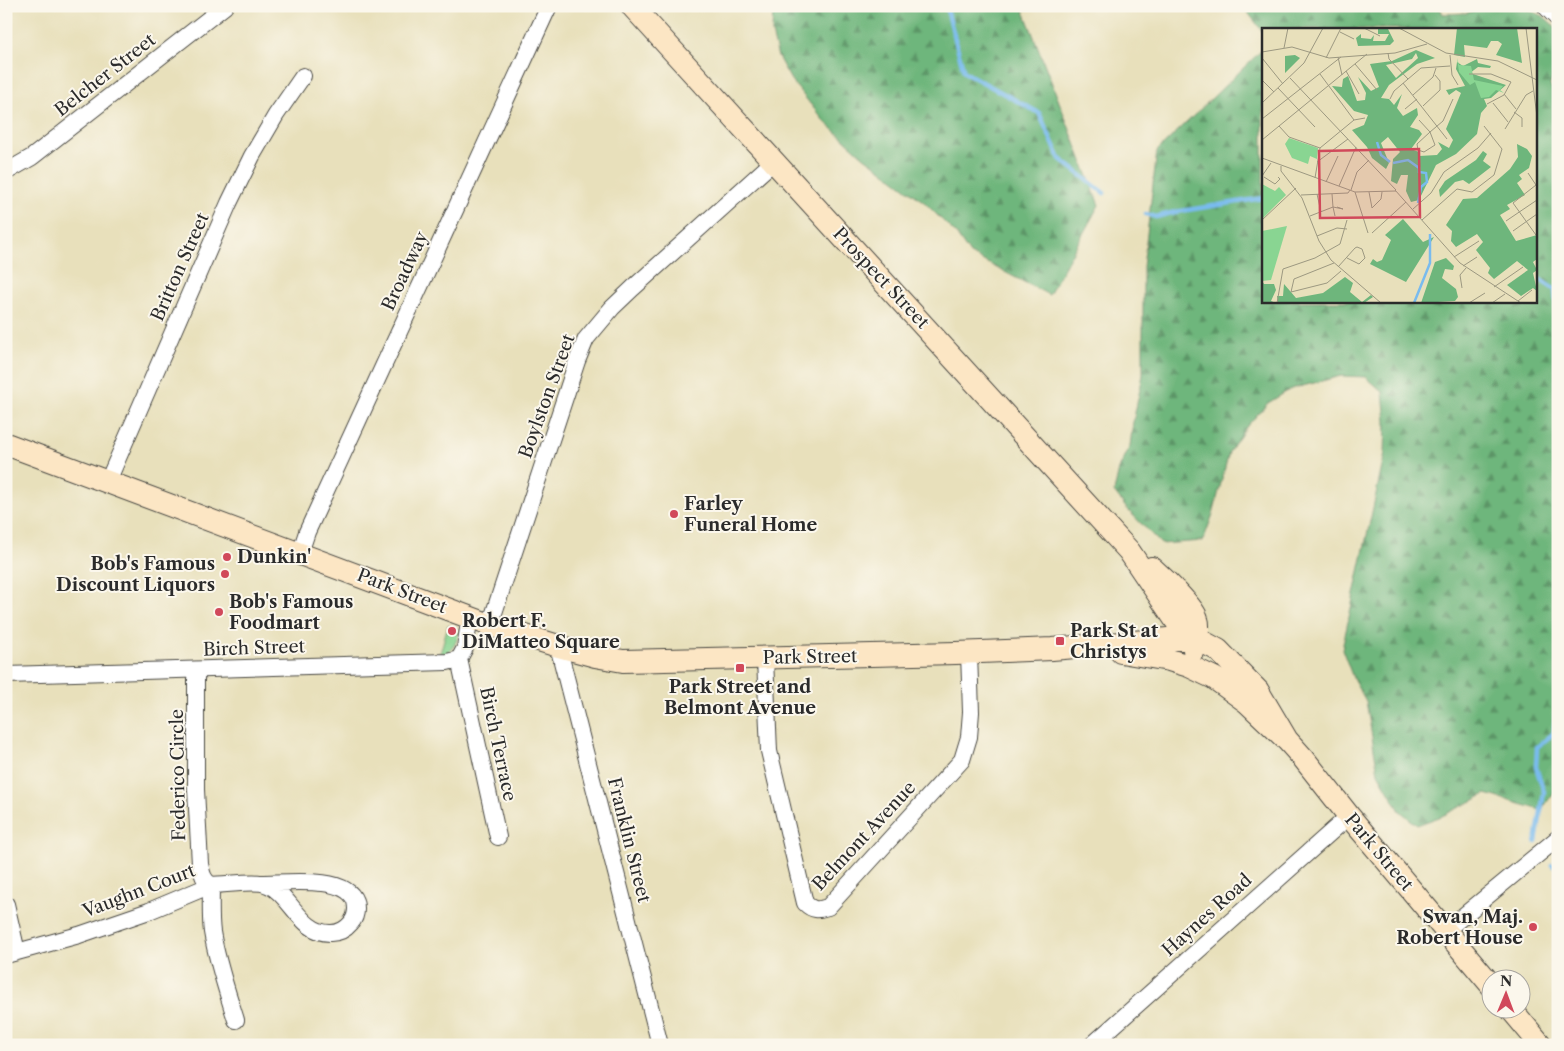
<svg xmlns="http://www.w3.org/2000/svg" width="1564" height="1051" font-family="'Libre Caslon Text',serif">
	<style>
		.green { fill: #89d592; stroke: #5a805e }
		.forest { fill: url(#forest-firs); stroke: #4c7054 }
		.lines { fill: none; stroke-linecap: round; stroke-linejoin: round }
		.stream { stroke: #79bbee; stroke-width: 4.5 }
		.street-casing { stroke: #474641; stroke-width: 18 }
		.secondary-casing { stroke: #474641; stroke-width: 24 }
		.street { stroke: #fff; stroke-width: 16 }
		.secondary { stroke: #fce6c4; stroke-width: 22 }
		.poi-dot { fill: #d1495b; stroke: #fbf7ec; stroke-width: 2 }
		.labels { text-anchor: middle; stroke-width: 4; stroke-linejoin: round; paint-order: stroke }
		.street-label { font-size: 18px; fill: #2b2b2b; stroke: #fbf7ec }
		.poi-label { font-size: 18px; font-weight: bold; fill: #2b2b2b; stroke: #fbf7ec; text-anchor: start }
		.inset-river { fill: none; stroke: #79bbee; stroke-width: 2.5 }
		.inset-road { fill: none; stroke: #9c9881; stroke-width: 1 }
		.view { fill: #d1495b; fill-opacity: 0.15; stroke: #d1495b; stroke-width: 2.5 }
		.inset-edge { fill: none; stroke: #2b2b2b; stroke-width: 2.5 }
	</style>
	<defs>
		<pattern id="forest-firs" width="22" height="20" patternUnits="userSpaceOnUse" patternTransform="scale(1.25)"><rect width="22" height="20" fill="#6eb67c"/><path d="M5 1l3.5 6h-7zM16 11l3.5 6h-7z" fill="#5b9466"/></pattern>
	</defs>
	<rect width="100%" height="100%" fill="#fbf7ec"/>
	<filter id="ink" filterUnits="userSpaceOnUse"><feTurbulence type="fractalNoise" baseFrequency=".02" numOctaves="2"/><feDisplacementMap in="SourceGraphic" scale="10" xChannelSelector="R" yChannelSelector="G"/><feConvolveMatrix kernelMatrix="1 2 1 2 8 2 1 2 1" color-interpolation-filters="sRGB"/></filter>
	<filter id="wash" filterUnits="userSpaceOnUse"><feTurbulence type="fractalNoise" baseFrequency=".0096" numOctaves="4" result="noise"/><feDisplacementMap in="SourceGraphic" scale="20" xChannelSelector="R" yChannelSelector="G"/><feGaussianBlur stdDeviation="1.12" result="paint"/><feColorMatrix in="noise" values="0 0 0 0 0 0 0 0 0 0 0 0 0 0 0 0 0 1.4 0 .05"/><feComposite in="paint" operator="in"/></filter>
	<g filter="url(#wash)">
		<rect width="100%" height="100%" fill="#e8e0bb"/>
		<path class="green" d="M448,625l12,5c-4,12 -6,22 -20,24z"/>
		<path class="forest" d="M773,6h249l77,199 -50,90 -79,-41 -13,-19 -33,-33 -61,-46 -39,-35 -33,-41 -13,-23 -6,-24z
			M1243,6h196l4,8 24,-1 22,-7h32l22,10 15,13v30l-8,27 8,10v691l-17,23 -55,-16 -44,22 -25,9 -17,-14 -22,-38 -12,-72 -13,-23 -11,-29 43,-196 1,-31 -3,-30 -17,-15 -25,-1 -50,13 -23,14 -21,23 -18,26 -16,62 -10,27 -42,3 -34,-35 -13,-17 5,-23 11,-23 3,-24 10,-47v-108l14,-116 106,-102v252h272v-272h-272v3z"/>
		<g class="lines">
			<path class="stream" d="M946,6l18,66 75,41 21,46 44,34
				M1146,214l10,3 19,-5 88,-14
				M1535,276l20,14 3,33
				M1536,842l8,-50 -8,-25 1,-20 17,-14 4,-39
				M1552,865l6,3"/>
		</g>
	</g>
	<g filter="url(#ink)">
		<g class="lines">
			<defs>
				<path id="street" d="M1545,6l13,13
					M6,172l26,-15 193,-151
					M108,481l121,-278 23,-47 24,-41 27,-39
					M300,553l7,-21 242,-526
					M490,625l87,-264 9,-22 26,-31 21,-20 140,-126
					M558,646l102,399
					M459,659l39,178
					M765,659l4,92 36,152c8,8 13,7 23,4l134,-147 7,-23 2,-25 -2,-59
					M196,670v120l4,74c2,9 3,16 11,21 13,0 39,-4 50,-2 29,5 37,51 70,50 8,0 15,-4 20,-10 5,-6 6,-14 4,-22 -9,-26 -70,-18 -93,-18
					M6,675l441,-13 12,-3 6,-11 5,-31
					M6,904l11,48
					M1445,931l113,-93
					M6,955l73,-20 70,-24 62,-26c0,16 -1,32 1,47 5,30 15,59 24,88
					M1092,1045l257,-229"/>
				<path id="secondary" d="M632,6l497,545 54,80 35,19 40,41 29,49
					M6,444l484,181 68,21 37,10 28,5 333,-8 96,-4 116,-10h29
					M1152,568c9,8 43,40 45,51 3,9 -1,22 -3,31
					M1121,652l48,8 20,6 25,12 33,24 40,38 17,19 45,57 143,170
					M1510,1008l31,37"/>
			</defs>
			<use href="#street" class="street-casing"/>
			<use href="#secondary" class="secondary-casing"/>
			<use href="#street" class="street"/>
			<use href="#secondary" class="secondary"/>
		</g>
	</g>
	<g class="poi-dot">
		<circle cx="674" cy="514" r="5"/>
		<circle cx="227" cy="557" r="5"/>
		<circle cx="225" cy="574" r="5"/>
		<circle cx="219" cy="612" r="5"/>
		<circle cx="452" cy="631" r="5"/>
		<rect x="1055" y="636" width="10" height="10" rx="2.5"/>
		<rect x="735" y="663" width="10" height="10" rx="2.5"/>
		<circle cx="1533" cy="927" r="5"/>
	</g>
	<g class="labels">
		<g class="street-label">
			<text transform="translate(105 75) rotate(-38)" y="6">Belcher Street</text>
			<text transform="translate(180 267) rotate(-66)" y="6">Britton Street</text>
			<text transform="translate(405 271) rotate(-65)" y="6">Broadway</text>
			<text transform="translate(881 278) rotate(47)" y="6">Prospect Street</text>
			<text transform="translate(547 396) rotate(-70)" y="6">Boylston Street</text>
			<text transform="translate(402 591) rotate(21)" y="6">Park Street</text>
			<text transform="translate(254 648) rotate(-2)" y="6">Birch Street</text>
			<text transform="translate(810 657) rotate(-1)" y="6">Park Street</text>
			<text transform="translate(498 744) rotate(78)" y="6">Birch Terrace</text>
			<text transform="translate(178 775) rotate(-91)" y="6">Federico Circle</text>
			<text transform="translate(864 836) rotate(-47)" y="6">Belmont Avenue</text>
			<text transform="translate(629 840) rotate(76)" y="6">Franklin Street</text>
			<text transform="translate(1379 852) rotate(50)" y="6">Park Street</text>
			<text transform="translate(139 891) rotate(-21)" y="6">Vaughn Court</text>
			<text transform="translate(1207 915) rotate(-42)" y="6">Haynes Road</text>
		</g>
		<g class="poi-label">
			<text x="684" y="510">Farley<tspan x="684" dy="21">Funeral Home</tspan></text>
			<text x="237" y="563">Dunkin'</text>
			<text x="215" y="570" text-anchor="end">Bob's Famous<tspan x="215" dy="21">Discount Liquors</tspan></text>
			<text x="229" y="608">Bob's Famous<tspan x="229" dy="21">Foodmart</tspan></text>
			<text x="462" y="627">Robert F.<tspan x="462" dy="21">DiMatteo Square</tspan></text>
			<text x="1070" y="637">Park St at<tspan x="1070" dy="21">Christys</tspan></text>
			<text x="740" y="693" text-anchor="middle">Park Street and<tspan x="740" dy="21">Belmont Avenue</tspan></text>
			<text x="1523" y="923" text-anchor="end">Swan, Maj.<tspan x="1523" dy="21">Robert House</tspan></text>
		</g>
	</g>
	<g transform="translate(1262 28)">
		<rect width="275" height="275" fill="#e8e0bb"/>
		<path d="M116,0l10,1 6,12 -4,4 -32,1 -2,-8 5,-4v4l10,1 3,-4 -1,6h12l4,-7h-11zM195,0h60l5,35 -26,-8 6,-11 -4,-3h-7l-4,7 -23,-3 1,12 -11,-2zM154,22l19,8 -18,6 -28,21 -8,13 8,1 5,6 8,-11 -5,14 6,8 14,-8 1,7 -8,12 9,3 3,4 -11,15 8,3v4l18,-1 5,-6 -4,-7 11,6 4,-8 -7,-11 15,-36 -5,-3 -7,5 -3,-5 19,-4 -9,-17 1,-7 6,4 14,-7 1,4 13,3 -1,2 -12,-1 -8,6 36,12 -15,13 -7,1 3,7 -6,7 -4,21 -21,20 -20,11 -17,35 -8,2 -5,-11 2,-16h-7l-4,9 -6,-3 2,-22 7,-7 -12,-15 -7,6 8,20 -3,6 -14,-11 -5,-11 -15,-17 12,-5 4,-10 -14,-4 -22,-25 10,1 1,-8 5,-3 9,25 8,-1 1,-7 -8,-16 13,14 8,-4 -9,-23 22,-3zM154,25l2,5 -22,20 -10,-13 26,-6zM33,27l5,3 -15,15v-17zM255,116l10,5 5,7 -3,12 -10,7 3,4 -5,4 8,12 -18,10 3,4 -10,6 16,26 21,-6v24l-4,3 4,8 -4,3 4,18 -4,-3 -12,8 -14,-11 21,-15 -11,-9 -23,18 -6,-6 2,-5 -14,-18 7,-8 -6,-8 -21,13 -5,-6 1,-10 -6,-6 17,-26 14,-1 33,-29 8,-12zM221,123l4,3 -4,7 8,6 -22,17 -6,-4 -8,2 -15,15 -1,-7 6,-9 31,-21zM141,191l20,23 11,-5 -28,45 -36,-18 3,-5 4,3 5,-2 9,-20 -6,-5zM184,230l8,8 -1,4 -8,-1 -3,9 14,11 2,8 -3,4 -34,2 14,-41zM83,249l8,6 -3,9 12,10 9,-7 2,2 -9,6h-86l-1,-7h6l1,-12 12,14 27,-5zM0,253l2,3h10l2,6 -5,11 5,2h-14z" fill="#6eb67c" fill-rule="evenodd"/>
		<path d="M25,198l-16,54 -9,1v-50z" fill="#89d592"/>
		<path d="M195,30l2,7 12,1 3,14 29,6 -3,4 4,3 -8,-3 -7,7 -8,1 -6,-16 -5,3 -11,-13zM27,110l29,10 -1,11 -7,-3 -2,8 -16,-6 -7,-14zM0,156l13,7 4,-4 7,8 -24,24z" fill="#89d592"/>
		<path class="inset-river" d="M115,114l4,13 9,7M131,135l15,-3 11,8v4l7,1 1,9 -6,5 -3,16M152,275l16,-40v-29"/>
		<path class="inset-road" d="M102,0l16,8M137,0l47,25 52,8 39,19M264,0l11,89M78,4l14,7M22,20l4,-20M0,24l30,-5 37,11 66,-5 32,-9M126,25l1,6 19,20M188,27l2,20 6,10M76,29l4,18M0,30l21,26M64,30l15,-30M93,36l22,26M84,43l13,23M58,46l34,46M207,46h22l20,8 -7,13 -17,9M28,50l106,112M0,52l12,12M141,55l44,56M16,60l37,39 -2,-2M242,66l12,15M151,67l20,-18 3,-9M128,71l4,-8 27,-23 29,-2M0,75l42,-40 19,-35M231,75l15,19M161,78l17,-16v-9l-5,-6M143,81l12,-10M252,84l8,6v9M0,91l79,-62M157,92l11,12 -13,12 1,6 6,2 11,-7 -5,-13 13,-11 10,-22M17,98l10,11 31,11M243,101l21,-34 7,-4M0,112l105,-86M0,130l93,34 41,-1M55,134l31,-23M19,138v5l21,27 17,43 12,19 50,43M266,145l8,12 -23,18 23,32M0,148l9,-13M2,149l11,7 5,-5 -2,-2M53,150l5,-30 34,-28 11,-2M64,154l12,-26M77,158l17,-39M89,162l6,-18 12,-12M133,162l65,73 61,40M93,164l13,41M107,164l3,16 9,-9 1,-7M55,166l4,18M70,166l1,13 10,2 -6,-2M39,167l47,-2 2,-3M151,181l18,-16 13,-21 34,-24 13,-15M48,188l23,-9 2,9M0,192l34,-32M160,192l35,-31 15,3 22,-17 8,-26 -18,-23M244,193l31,-21M251,203l24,-17M110,205l34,-31M55,208l20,-8 10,1M192,229l25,-16M72,235l-40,16 -3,13 36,-9 14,-12M201,238l14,-9M76,239l17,-19 2,-1 5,2 3,9 -6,6 -12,-6M232,259l29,-20M200,260l-2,-13 6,-7M256,273l14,-11M15,275l6,-34 32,-11 25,-14 7,-24M207,275l16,-10M230,275l13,-9"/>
		<path class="view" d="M157,121l1,68 -100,1 -1,-67z"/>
		<rect width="275" height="275" class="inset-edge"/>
	</g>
	<rect width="1564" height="1051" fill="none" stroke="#fbf7ec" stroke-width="25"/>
	<g transform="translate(1506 994) rotate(1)"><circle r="24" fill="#fbf7ec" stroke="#a8a59f"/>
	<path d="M0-4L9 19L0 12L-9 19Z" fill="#d1495b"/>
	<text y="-8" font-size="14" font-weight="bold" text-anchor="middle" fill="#2b2b2b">N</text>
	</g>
</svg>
